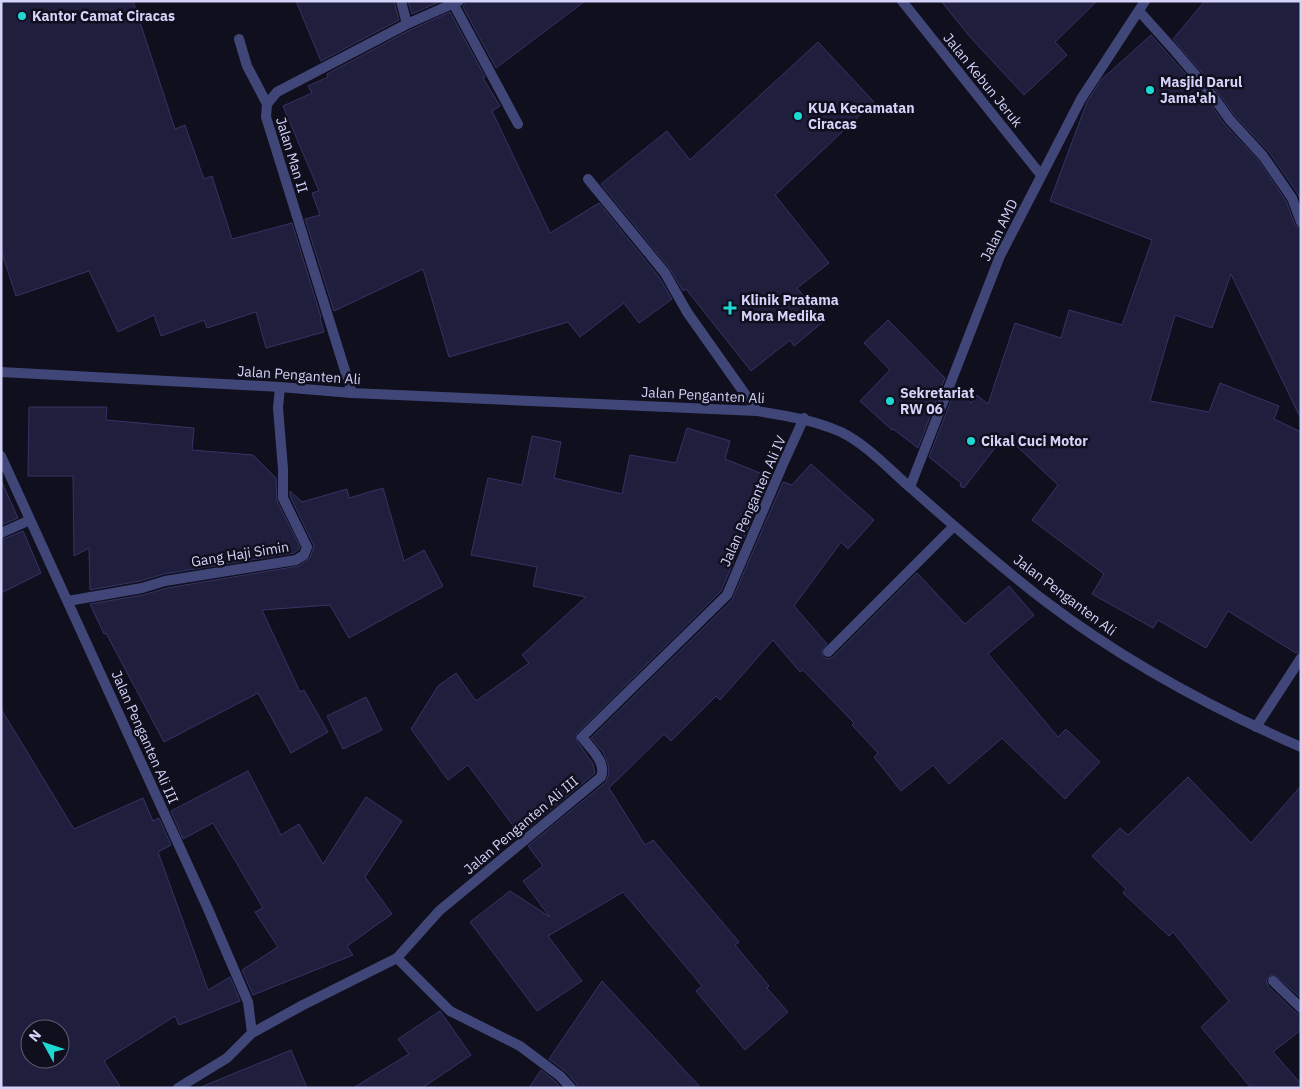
<svg xmlns="http://www.w3.org/2000/svg" width="1302" height="1089" font-family="'IBM Plex Sans',sans-serif">
	<style>
		.building { fill: #201e3d; stroke: #363365; fill-rule: evenodd }
		.lines { fill: none; stroke-linecap: round; stroke-linejoin: round }
		.minor { stroke: #404677; stroke-width: 10 }
		.tertiary { stroke: #404677; stroke-width: 10 }
		.poi-dot { fill: #1ed9d3; stroke: #100f1e; stroke-width: 2 }
		.labels { text-anchor: middle; stroke-width: 5; stroke-linejoin: round; paint-order: stroke }
		.poi-label { font-size: 14px; font-weight: bold; fill: #d3d3f9; stroke: #100f1e; text-anchor: start }
		.street-label { font-size: 14px; fill: #d3d3f9; stroke: #100f1e }
	</style>
	<rect width="100%" height="100%" fill="#100f1e"/>
	<path class="building" d="M1,1h132l42,128 10,-4 19,54 8,-3 20,63 60,-16 29,94 -1,1 4,14 -58,16 -10,-36 -49,16 -3,-8 -43,16 -7,-21 -36,17 -29,-61 -73,25 -15,-46z
		M296,1h98l5,19 -78,41z
		M408,1h33l-29,13z
		M466,1h119l-89,67 -33,-61z
		M941,1h156l-42,41 12,13 -43,40 -53,-57z
		M1205,1h96v201l-3,-8 -29,-42 -34,-36 -21,-29 -41,-48z
		M450,12l35,65 -2,1 17,28 -8,5 58,122 49,-30 60,74 13,22 -33,24 -15,-20 -44,34 -12,-15 -119,35 -26,-88 -89,42 -29,-92 15,-4 -8,-22 7,-2 -36,-85 29,-13 -4,-7 20,-9 -1,-3 83,-44z
		M1151,35l53,60 21,30 33,35 28,41 9,24 6,4v190l-70,-145 -19,54 -37,-13 -25,86 59,11 11,-29 59,23 -5,13 27,13v219l-5,2 -68,-42 -22,37 -48,-28 -5,8 -61,-34 12,-20 -72,-54 26,-35 -53,-50 -41,53 -4,-2 1,-3 -32,-26 27,-69 15,15 6,-8 11,9 27,-81 46,15 8,-28 53,15 30,-85 -102,-39 37,-99 14,-22z
		M818,42l56,60 -99,93 54,68 -32,25 27,33 -30,25 -4,-6 -39,31 -65,-82 -3,2 -13,-22 -69,-85 66,-53 23,29z
		M888,320l57,58 -27,70 -25,-19 -1,1 -32,-29 30,-31 -26,-27z
		M29,407h78l-1,13 88,8 -2,22 61,5 23,23 1,23 23,46 -2,3 -4,3 -130,21 -24,7 -50,9 -1,-42 -15,8 -1,-80h-45z
		M687,428l43,13 -5,18 45,18 -49,114 -145,143 1,7 16,23 2,9 -75,62 -52,-70 -20,15 -37,-51 27,-43 18,-13 20,28 53,-38 -7,-8 64,-58 -53,-11 4,-19 -66,-12 17,-77 34,7 10,-49 29,6 -7,36 68,16 8,-39 46,8z
		M811,464l63,56 -26,29 -7,-7 -47,64 33,38 -5,6 1,6 4,3 6,-2 84,-84 48,51 44,-38 25,29 -46,39 70,83 8,-8 34,33 -35,37 -63,-61 -53,46 -16,-19 -32,26 -27,-34 4,-4 -26,-28 2,-2 -51,-53 -3,2 -27,-32 -53,60 -4,-4 -45,45 -7,-7 -55,54 36,57 8,-5 86,102 -4,3 34,41 -2,2 21,24 -43,38 -49,-59 6,-5 -79,-94 -75,44 34,45 -45,30 -67,-89 40,-31 40,26 -27,-36 20,-15 -15,-20 78,-64 3,-9 -1,-9 -5,-12 -12,-14 141,-138 51,-118 9,3z
		M1,480l17,38 -17,7z
		M383,488l21,73 20,-11 19,36 -94,52 -19,-33 -68,5 38,82 4,-2 24,42 -37,21 -33,-60 -94,49 -58,-109 -2,1 -14,-30 53,-9 24,-7 132,-22 11,-8 4,-12 -24,-50v-5l12,11 45,-13 2,9z
		M23,531l18,42 -40,20v-53z
		M366,697l16,33 -39,19 -16,-33z
		M1,709l73,120 69,-31 10,23 6,-3 12,27 -13,7 50,138 22,-13 10,24 -61,24 -4,-9 -71,45 17,27h-120zM30,1029h30v30h-30z
		M248,771l33,64 18,-11 24,40 43,-67 36,24 -37,56 27,37 -45,32 6,9 -100,40 -11,-25 36,-23 -23,-35 8,-4 -50,-85 -30,16 -12,-28z
		M1188,777l63,66 50,-57v212l-26,-23h-4l-5,5 2,6 28,27 5,2v15l-28,22 28,32v4h-50l-50,-61 28,-26 -56,-69 -4,4 -46,-43 3,-4 -34,-33 28,-28 8,7z
		M602,981l99,107h-123l-2,-5 -11,-12 -16,-12z
		M440,1011l31,44 -49,33h-69l56,-34 -11,-15z
		M291,1050l16,38h-106v-1z
		M541,1070l14,11 6,7h-32z"/>
	<g class="lines">
		<path class="minor" d="M401,1l6,23
			M902,1l139,174
			M454,5l64,119
			M1139,11l36,40 34,40 21,29 33,36 29,42 9,24
			M239,39l8,27 20,38
			M588,179l77,94 22,39 70,99
			M352,393l-86,-276 1,-13 10,-12 130,-68 52,-23
			M1,456l207,453 40,93 4,31 -25,25 -49,30
			M910,487l90,-231 81,-157 64,-98
			M1,533l29,-13
			M68,601l74,-13 23,-7 131,-21 8,-5 3,-8 -24,-49v-29l-5,-61 2,-21
			M828,652l126,-126
			M1256,727l45,-69
			M397,958l53,53 70,35 40,30 11,12
			M1273,981l28,27
			M252,1033l51,-28 94,-47 42,-47 162,-134c6,-15 -11,-29 -19,-40l145,-142 56,-131 21,-46"/>
		<path class="tertiary" d="M1,372l279,15 72,6 405,18c31,5 56,9 84,21 25,12 50,39 71,57 43,38 87,77 133,112 79,60 166,107 256,146"/>
	</g>
	<g class="poi-dot">
		<circle cx="22" cy="16" r="5"/>
		<circle cx="1150" cy="90" r="5"/>
		<circle cx="798" cy="116" r="5"/>
		<path d="M727.5 300.5h5v5h5v5h-5v5h-5v-5h-5v-5h5z"/>
		<circle cx="890" cy="401" r="5"/>
		<circle cx="971" cy="441" r="5"/>
	</g>
	<g class="labels">
		<g class="poi-label">
			<text x="32" y="21">Kantor Camat Ciracas</text>
			<text x="1160" y="87">Masjid Darul<tspan x="1160" dy="16">Jama'ah</tspan></text>
			<text x="808" y="113">KUA Kecamatan<tspan x="808" dy="16">Ciracas</tspan></text>
			<text x="741" y="305">Klinik Pratama<tspan x="741" dy="16">Mora Medika</tspan></text>
			<text x="900" y="398">Sekretariat<tspan x="900" dy="16">RW 06</tspan></text>
			<text x="981" y="446">Cikal Cuci Motor</text>
		</g>
		<g class="street-label">
			<text transform="translate(983 80) rotate(51)" y="5">Jalan Kebun Jeruk</text>
			<text transform="translate(292 155) rotate(73)" y="5">Jalan Man II</text>
			<text transform="translate(999 230) rotate(-64)" y="5">Jalan AMD</text>
			<text transform="translate(299 375) rotate(4)" y="5">Jalan Penganten Ali</text>
			<text transform="translate(703 395) rotate(3)" y="5">Jalan Penganten Ali</text>
			<text transform="translate(753 501) rotate(-66)" y="5">Jalan Penganten Ali IV</text>
			<text transform="translate(240 554) rotate(-9)" y="5">Gang Haji Simin</text>
			<text transform="translate(1065 595) rotate(37)" y="5">Jalan Penganten Ali</text>
			<text transform="translate(145 737) rotate(66)" y="5">Jalan Penganten Ali III</text>
			<text transform="translate(521 825) rotate(-40)" y="5">Jalan Penganten Ali III</text>
		</g>
	</g>
	<rect width="1302" height="1089" fill="none" stroke="#d3d3f9" stroke-width="5"/>
	<g transform="translate(45 1044) rotate(310)"><circle r="24" fill="#100f1e" stroke="#5e5d76"/>
	<path d="M0-4L9 19L0 12L-9 19Z" fill="#1ed9d3"/>
	<text y="-8" font-size="14" font-weight="bold" text-anchor="middle" fill="#d3d3f9">N</text>
	</g>
</svg>
